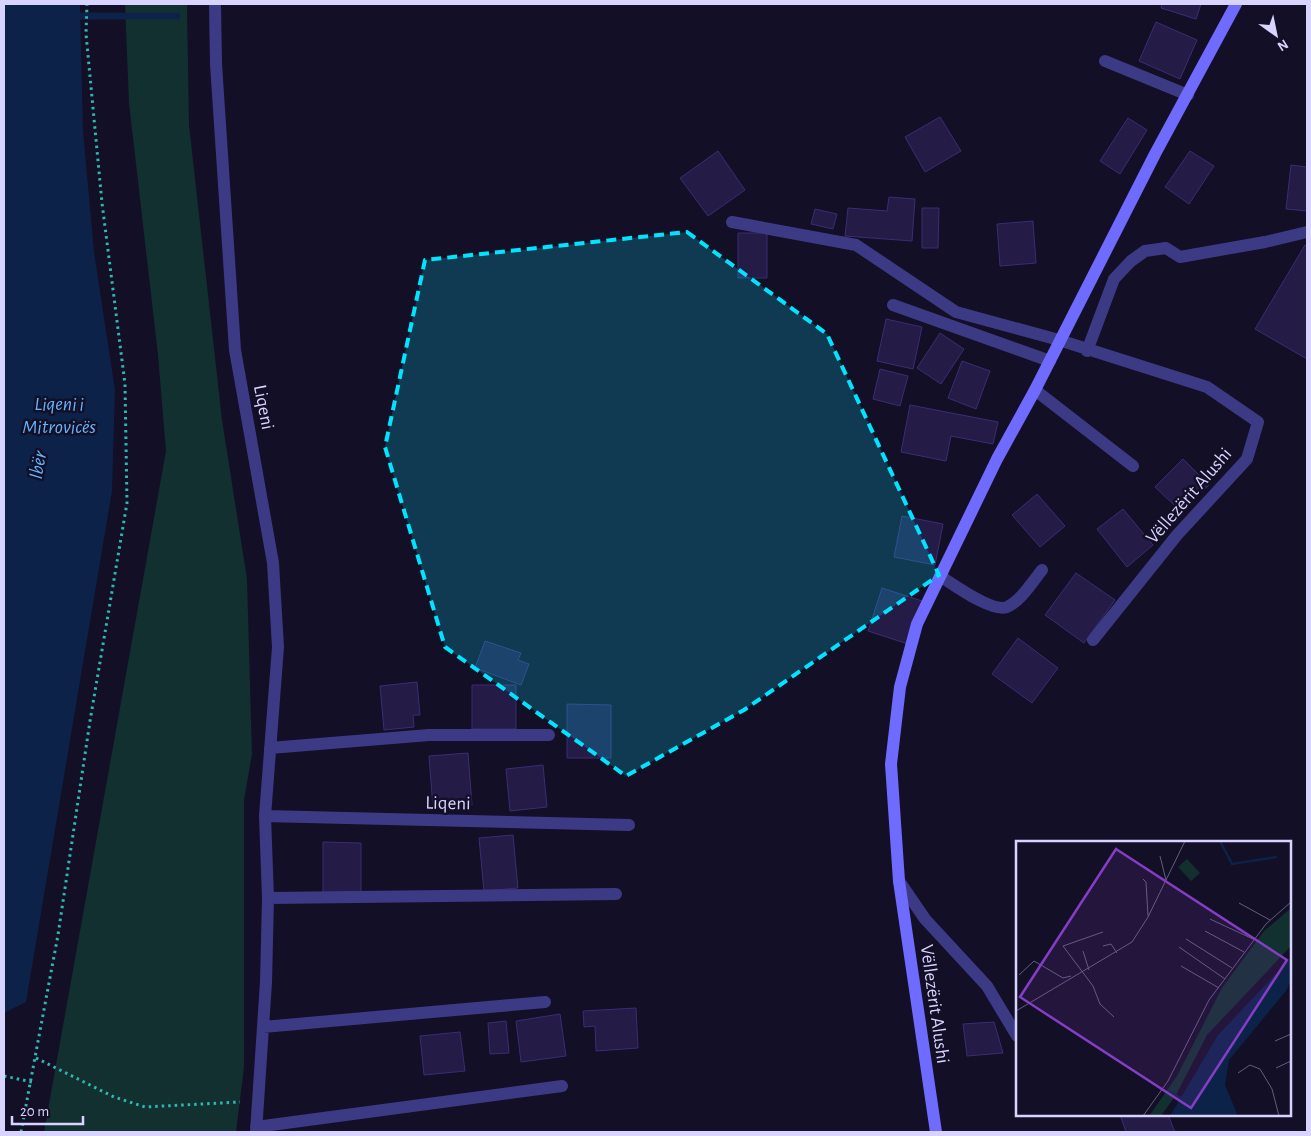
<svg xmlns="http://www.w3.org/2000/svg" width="1311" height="1136" font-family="'Alegreya Sans',sans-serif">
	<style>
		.green { fill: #12302f }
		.water { fill: #0c2248 }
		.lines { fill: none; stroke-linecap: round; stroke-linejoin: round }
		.stream { stroke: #0c2248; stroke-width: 7 }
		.building { fill: #241b47; stroke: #3b2d73 }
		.path { stroke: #2fb8b0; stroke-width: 3; stroke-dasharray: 2.5 4; stroke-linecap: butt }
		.street { stroke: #3d3a85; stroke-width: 12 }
		.secondary { stroke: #6f6bff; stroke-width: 12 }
		.marked { fill: #00e5ff; fill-opacity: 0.2; stroke: #00e5ff; stroke-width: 4; stroke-dasharray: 10 6; stroke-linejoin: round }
		.labels { text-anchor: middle; stroke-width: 5; stroke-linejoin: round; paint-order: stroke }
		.street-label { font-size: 19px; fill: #d9d4ff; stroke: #130f26 }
		.water-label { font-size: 20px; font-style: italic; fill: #62b6ff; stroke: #130f26 }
		.inset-river { fill: none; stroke: #0c2248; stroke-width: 2.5 }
		.inset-road { fill: none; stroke: #625e7d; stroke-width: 1 }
		.view { fill: #843dc5; fill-opacity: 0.15; stroke: #843dc5; stroke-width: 2.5 }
		.inset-edge { fill: none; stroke: #d9d4ff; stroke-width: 2.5 }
	</style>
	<rect width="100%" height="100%" fill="#130f26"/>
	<path class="green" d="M125,4h62l2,121 33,295 25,159 5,175 -8,46v267l-8,65h-192l122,-681 -8,-96 -29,-252z"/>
	<path class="water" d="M4,4h76l3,127 11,121 21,138 -3,101 -86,511 -22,11z"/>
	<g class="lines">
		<path class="stream" d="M80,16h97"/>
	</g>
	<path class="building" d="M1162,4h39l-5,15 -35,-11z
		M1156,22l41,18 -17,39 -41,-18z
		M940,117l21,34 -36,21 -20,-35z
		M1128,118l19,12 -27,44 -20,-13z
		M718,151l27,39 -37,26 -28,-38z
		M1190,151l24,15 -25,38 -24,-17z
		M1291,165l16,2v44l-21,-2z
		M889,197l26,2 -3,42 -67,-5 3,-28 39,3z
		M922,208h17l-1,40h-16z
		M815,209l22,5 -4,15 -22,-5z
		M1033,221l3,42 -36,3 -3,-42z
		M738,233h29v45h-29z
		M1305,245l2,1v113l-52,-30z
		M886,319l36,8 -9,42 -36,-8z
		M940,333l24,16 -23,35 -24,-16z
		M962,361l28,10 -14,38 -28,-11z
		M880,369l28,7 -8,30 -27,-7z
		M910,405l88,17 -5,22 -42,-8 -5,25 -45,-9z
		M1183,459l26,26 -20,19 -7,-7 -8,8 -19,-18z
		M1037,494l28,32 -25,21 -28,-32z
		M1123,509l30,36 -26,22 -30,-38z
		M902,516l41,8 -8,41 -41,-8z
		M1076,573l39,27 -31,43 -39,-28z
		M882,588l40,13 -14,43 -40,-13z
		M1018,638l40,30 -26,35 -40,-29z
		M485,641l36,12 -3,7 11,4 -8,21 -46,-17z
		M417,682l3,33h-7l1,12 -30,3 -4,-44z
		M472,685h44v44h-44z
		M567,704l44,1v53h-44z
		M468,753l4,52 -39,3 -4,-52z
		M543,765l4,42 -37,4 -4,-42z
		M513,835l5,53 -34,3 -5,-53z
		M323,842l38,1v53h-38z
		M636,1008l2,40 -42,3 -1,-25 -11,1 -1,-16z
		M560,1014l6,42 -45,6 -5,-41z
		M506,1021l3,32 -19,1 -2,-31z
		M994,1022l9,31 -36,3 -4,-32z
		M460,1032l5,39 -41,4 -4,-39z
		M1120,1115h48l7,17h-49z"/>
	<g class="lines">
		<path class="path" d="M36,1058l78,39 31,10 95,-5
			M4,1076l28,6
			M21,1132l37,-197 32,-214 37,-218 -2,-119 -23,-181 -16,-169 1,-30"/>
		<path class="street" d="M215,4l1,60 19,286 38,213 5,84 -13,169 3,82 -2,84 -10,150
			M1105,61l83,34
			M732,222l124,23 100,67 103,28 148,47 51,35 -11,37 -70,76 -84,105
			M893,305l157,56
			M1087,351l27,-72 17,-18 14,-10 21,-3 14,9 85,-15 42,-10
			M1035,390l98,76
			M940,576c13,8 52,37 67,31 14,-6 26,-26 35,-37
			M270,748l159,-13h120
			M265,816l364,9
			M899,881l26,38 62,67 30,50
			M268,898l348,-4
			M263,1027l282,-25
			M256,1127l306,-41"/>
		<path class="secondary" d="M936,1132l-37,-251 -8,-117 9,-77 17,-63 80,-165 38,-69 120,-236 81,-150"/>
	</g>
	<path class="marked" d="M687,232l140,102 112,241 -195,135 -118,66 -181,-129 -60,-200 40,-187z"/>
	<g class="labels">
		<g class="street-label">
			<text transform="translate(265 407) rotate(79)" y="7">Liqeni</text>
			<text transform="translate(1188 495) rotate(-49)" y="7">Vëllezërit Alushi</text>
			<text transform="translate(448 802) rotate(1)" y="7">Liqeni</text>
			<text transform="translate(936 1004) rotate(82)" y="7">Vëllezërit Alushi</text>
		</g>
		<g class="water-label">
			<text x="59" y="410">Liqeni i<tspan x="59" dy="23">Mitrovicës</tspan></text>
			<text transform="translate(37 465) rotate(-80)" y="7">Ibër</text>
		</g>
	</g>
	<g transform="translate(1016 841)">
		<rect width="275" height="275" fill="#130f26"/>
		<path d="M171,18l13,14 -9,8 -13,-14zM275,67v38l-84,89 -31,60 -15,21h-12l28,-40 45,-88 42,-57z" fill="#12302f"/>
		<path d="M275,117v22l-5,11 -57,69 -4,25 13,31h-68l48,-81z" fill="#0c2248"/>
		<path class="inset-river" d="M204,0l12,23 45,-7M153,250l13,8"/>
		<path class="inset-road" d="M144,15l6,24M127,38l3,3 2,34M223,62l31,17M194,78l43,20M189,90l39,21M87,91l-40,14 30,40 7,18 14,13M170,98l46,29M87,105l8,-2 6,9M163,106l46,32M67,110l6,19M165,125l38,22M3,134l15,-14 29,17 8,-2M0,170l116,-69 16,-25 37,-76M259,200l16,-7M260,227l15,-7M222,232l12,-8 10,4 12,20 7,27M127,275l25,-35 41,-81 57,-76 25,-22"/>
		<path class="view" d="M100,8l171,111 -96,148 -171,-111z"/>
		<rect width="275" height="275" class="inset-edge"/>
	</g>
	<rect width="1311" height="1136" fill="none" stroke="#d9d4ff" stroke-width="10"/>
	<g transform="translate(1276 35) rotate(147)" stroke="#130f26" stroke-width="4" paint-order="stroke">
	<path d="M0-4L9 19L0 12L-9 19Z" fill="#d9d4ff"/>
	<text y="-8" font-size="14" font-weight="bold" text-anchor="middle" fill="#d9d4ff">N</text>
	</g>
	<path d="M12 1116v8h71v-8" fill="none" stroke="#d9d4ff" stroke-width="2.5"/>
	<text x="20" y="1116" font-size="15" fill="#d9d4ff" stroke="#130f26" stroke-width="4" paint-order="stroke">20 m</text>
</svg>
